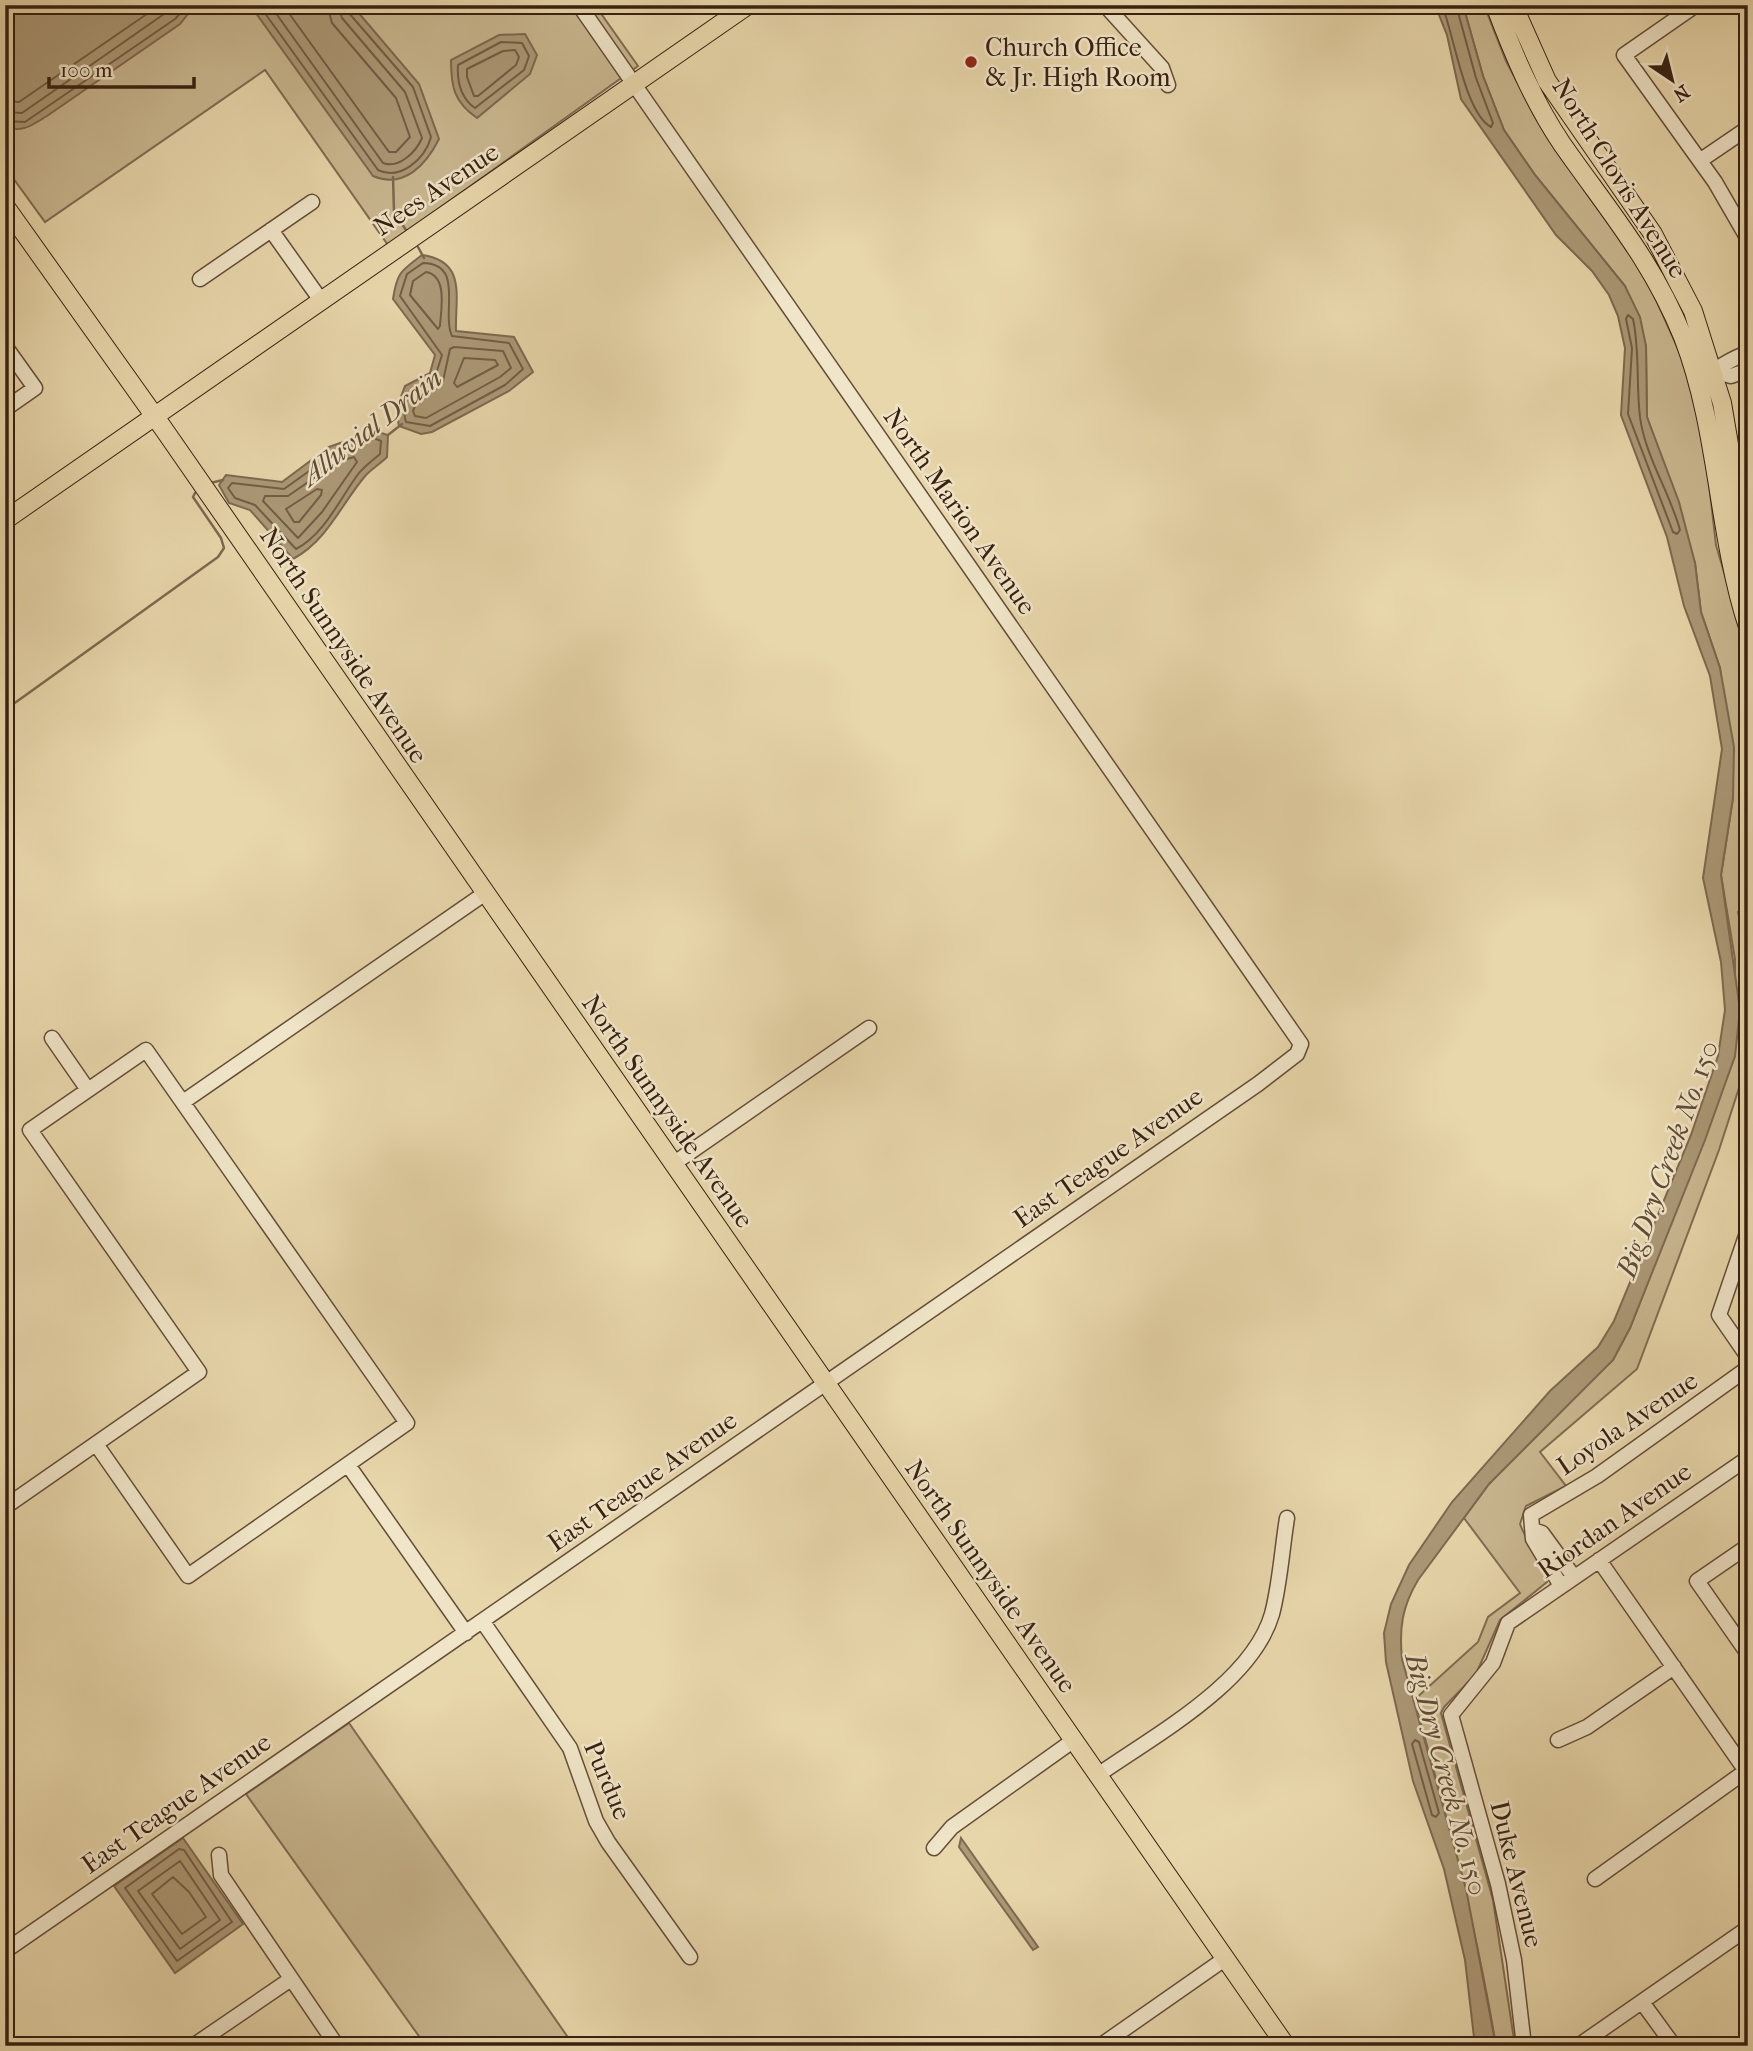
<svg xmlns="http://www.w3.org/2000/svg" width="1753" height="2051" font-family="'IM FELL French Canon',serif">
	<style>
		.green { fill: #cab891; stroke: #806c52; stroke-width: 2 }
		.water { fill: #ac9977; stroke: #7d694f; stroke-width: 2 }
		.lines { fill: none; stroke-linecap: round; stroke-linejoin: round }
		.shore { stroke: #725d44; stroke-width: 2 }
		.stream { stroke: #7d694f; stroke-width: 2.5 }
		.minor-casing { stroke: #634e38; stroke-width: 17 }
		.major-casing { stroke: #372112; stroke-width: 20 }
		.minor { stroke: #f0e5c8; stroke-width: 14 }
		.major { stroke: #e8d7ab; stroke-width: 18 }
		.poi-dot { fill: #8f2418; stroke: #f0e5c8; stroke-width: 2.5 }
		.labels { text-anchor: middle; stroke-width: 5; stroke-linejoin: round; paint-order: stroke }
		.poi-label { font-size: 26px; fill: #372112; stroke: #f0e5c8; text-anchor: start }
		.street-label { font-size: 26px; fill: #372112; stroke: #f0e5c8 }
		.water-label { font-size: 28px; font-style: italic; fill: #604b35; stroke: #f0e5c8 }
	</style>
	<rect width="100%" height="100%" fill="#e8d7ab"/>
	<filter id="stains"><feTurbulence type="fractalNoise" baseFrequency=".00286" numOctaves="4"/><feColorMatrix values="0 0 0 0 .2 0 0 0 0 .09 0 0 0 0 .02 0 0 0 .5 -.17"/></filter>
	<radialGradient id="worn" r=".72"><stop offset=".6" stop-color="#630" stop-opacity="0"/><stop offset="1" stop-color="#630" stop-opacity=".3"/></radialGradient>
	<path class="green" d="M5,5h590l43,61 -250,179 -123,-175 -220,152 -40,-55z
		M1463,5h21l22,56 30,57 25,40 44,55 42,67 37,82 20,78 12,105 32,108v252l-10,7 9,44 1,104 -29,90 -82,219 -97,83 26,34 -40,20 -6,18c6,18 25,40 27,58l-47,38 -24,54 -32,33 -3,6 52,187 22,146h-19c-19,-117 -49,-232 -82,-346l64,-58 10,-25 32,-24 -56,-75 25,-34 41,-44 83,-80 17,-32 105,-272v-97l-14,-84 12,-77 -13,-130 -19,-56 -6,-49 -48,-146 -1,-71 -21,-60 -90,-111 -31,-45 -21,-54z
		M349,1723l225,323h-148l-180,-252z"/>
	<path class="water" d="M5,5h190l-15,19 -133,92c-15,9 -24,17 -42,11z
		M250,5h102l67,79 20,55c-13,26 -35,50 -66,37z
		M1435,5h28l20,71 21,54 31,45 90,111 15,31 6,29 1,71 32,85 16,61 6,49 19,56 14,79 -1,51 -12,77 19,135 -5,46 -30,84 -75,188 -17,32 -124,124 -71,96c-16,27 -19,48 -16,79l64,230 30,157h-21l-10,-86 -21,-91 -31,-88 -27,-119 -2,-29 7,-29 18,-39 43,-63 98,-111 48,-44 16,-26 77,-186 27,-79 7,-46 -4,-48 -18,-84 19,-129 -12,-73 -26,-70 -17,-69 -46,-122 4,-67 -7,-32 -9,-21 -17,-24 -36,-36 -95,-136 -14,-64z
		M525,34l12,21 -7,19 -53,44c-23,-16 -26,-31 -26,-58l48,-25z
		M422,255c45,6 33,42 34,76l58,6 19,35 -24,19 -77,41 -11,2 -22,-8 -3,-16 9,-24 25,-13 5,-18 -42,-56c4,-27 8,-28 29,-44z
		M374,431l14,4 -1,22c-6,6 -15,12 -21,18 -25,29 -38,65 -73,84l-43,-49 -21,-7 -10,-18 7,-10 56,7 47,-35z
		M183,1838l60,86 -68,49 -61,-87z
		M961,1838l77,109 -5,3 -74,-103z"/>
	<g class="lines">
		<path class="shore" d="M259,5l119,165c22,11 47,-11 53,-33l-18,-50 -65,-75 -1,-7
			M270,5l113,158c16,6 33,-11 39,-25l-17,-46 -63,-74 -4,-13
			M283,5l106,147h7l14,-15 -14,-39 -64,-75 -5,-18
			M1442,5c12,30 23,108 49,122l2,-4 -17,-45 -20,-73
			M501,42l21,1 7,13 -5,14 -49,38c-14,-10 -18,-27 -17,-43z
			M515,50l4,7 -3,8 -38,31h-4l-7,-19v-8l36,-18z
			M5,101l14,1 141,-97
			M5,112l17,1 155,-108
			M5,121l20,1 150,-103 13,-14
			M423,263c42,1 18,49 29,73l57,7 14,26 -18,16 -75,41 -24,-4c-8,-26 13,-31 29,-45l7,-22 -42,-59 7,-22z
			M426,272c22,4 15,37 14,54l-2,3 -28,-34 3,-14z
			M1628,315l5,4c7,33 3,65 7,98 5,39 30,76 40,113l-3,4 -4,-2 -45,-118 4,-66 -6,-29z
			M454,347l49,4 8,17 -11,9 -74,41 -11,-2 -2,-5 5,-12 25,-18 7,-32z
			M464,358l31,2 3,5 -41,22 -3,-4z
			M374,438l7,3 -1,13c-7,6 -15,12 -21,19 -19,25 -34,61 -63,76l-41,-44 -20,-7 -7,-10 4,-5 52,6 49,-35z
			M354,457l3,5 -35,50 -24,26 -35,-37 2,-5h23l49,-34z
			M317,489l5,1 -1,5 -22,27h-5l-8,-13z
			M1415,1740l4,2 20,71 -3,4 -4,-2 -20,-71z
			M179,1849l5,1 48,72 -55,39 -52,-73z
			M180,1861l40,59 -40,29 -42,-58z
			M173,1877l16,15 17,25 -24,17 -30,-40z"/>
		<path class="stream" d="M393,177l1,35 14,21
			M418,247l6,11
			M388,435l14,-11
			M210,483l13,-3
			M5,710l213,-153 6,-9 -3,-10 -28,-41 2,-4"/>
		<defs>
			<path id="minor" d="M1105,5l57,63 6,17
				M1696,5l-72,50 91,127 33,57
				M1701,160l47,-32
				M271,230l49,69
				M200,279l112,-77
				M5,346l30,42 -30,21
				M1713,371l18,5 17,-6
				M1703,375c17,-6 25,-16 45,-22
				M52,1038l36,52
				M183,1102l301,-208
				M673,1164l196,-136
				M1748,1230l-29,85 29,42
				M348,1465l118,168
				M5,1507l194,-135 -169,-242 116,-80 261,373 -219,153 -92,-132
				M1533,1530l9,3 32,44
				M1748,1546l-51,35 51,73
				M1599,1560l149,214
				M1561,1586l-28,-47 -2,-24 66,-39 151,-108
				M483,1622l87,126 26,73 12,21 82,115
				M1558,1740l29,-13 87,-60
				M1098,1775c57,-40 154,-92 174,-161 8,-30 10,-65 15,-96
				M934,1848l18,-21 122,-87
				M219,1855l2,20 116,171
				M1595,1879l151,-108
				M5,1951l1253,-867 39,-30 4,-10 -722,-1039
				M1642,2002l32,44
				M193,2046l98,-67
				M1100,2046l126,-88
				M1524,2046l-10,-86 -16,-76 -47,-169 42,-52 15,-40 240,-165
				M1578,2046l170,-118"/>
			<path id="major" d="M1495,5c18,48 38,96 67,139 46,66 90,116 121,193 36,93 34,195 65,290
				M1513,5l34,76 106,153 40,77 29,92 26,154
				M5,206l158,222 1123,1618
				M5,520l743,-515"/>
		</defs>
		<use href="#minor" class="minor-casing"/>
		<use href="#major" class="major-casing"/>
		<use href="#minor" class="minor"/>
		<use href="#major" class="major"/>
	</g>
	<circle class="poi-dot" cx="971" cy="62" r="7"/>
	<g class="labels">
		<g class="poi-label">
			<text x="985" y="56">Church Office<tspan x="985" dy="30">&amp; Jr. High Room</tspan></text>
		</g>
		<g class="street-label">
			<text transform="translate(1620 178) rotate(58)" y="9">North Clovis Avenue</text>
			<text transform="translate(436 189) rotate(-34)" y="9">Nees Avenue</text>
			<text transform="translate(960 511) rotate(55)" y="9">North Marion Avenue</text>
			<text transform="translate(344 645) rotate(56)" y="9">North Sunnyside Avenue</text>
			<text transform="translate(668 1111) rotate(55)" y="9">North Sunnyside Avenue</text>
			<text transform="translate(1108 1157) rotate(-35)" y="9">East Teague Avenue</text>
			<text transform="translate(1627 1423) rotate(-34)" y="9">Loyola Avenue</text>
			<text transform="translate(642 1481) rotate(-35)" y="9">East Teague Avenue</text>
			<text transform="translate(1614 1520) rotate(-35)" y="9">Riordan Avenue</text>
			<text transform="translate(991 1576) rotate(55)" y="9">North Sunnyside Avenue</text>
			<text transform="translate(608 1780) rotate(67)" y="9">Purdue</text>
			<text transform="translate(176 1803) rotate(-35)" y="9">East Teague Avenue</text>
			<text transform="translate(1517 1874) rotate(76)" y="9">Duke Avenue</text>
		</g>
		<g class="water-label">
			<text transform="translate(371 426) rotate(-38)" y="10">Alluvial Drain</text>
			<text transform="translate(1667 1159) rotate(-70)" y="10">Big Dry Creek No. 150</text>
			<text transform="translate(1447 1774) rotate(75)" y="10">Big Dry Creek No. 150</text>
		</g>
	</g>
	<rect width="1753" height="2051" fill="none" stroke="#e8d7ab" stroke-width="28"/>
	<rect x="7" y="7" width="1739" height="2037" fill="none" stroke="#372112" stroke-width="3.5"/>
	<rect x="14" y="14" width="1725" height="2023" fill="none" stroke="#372112" stroke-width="2"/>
	<g transform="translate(1672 80) rotate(145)" stroke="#f0e5c8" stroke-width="5" paint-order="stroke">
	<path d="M0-5L12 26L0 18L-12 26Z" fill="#372112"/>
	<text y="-10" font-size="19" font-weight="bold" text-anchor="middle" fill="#372112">N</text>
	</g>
	<path d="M49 77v10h145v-10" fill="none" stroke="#372112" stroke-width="3.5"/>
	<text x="60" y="77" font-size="21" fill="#372112" stroke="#f0e5c8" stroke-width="5" paint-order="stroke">100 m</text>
	<rect width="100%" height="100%" filter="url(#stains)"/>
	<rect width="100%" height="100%" fill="url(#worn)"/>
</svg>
